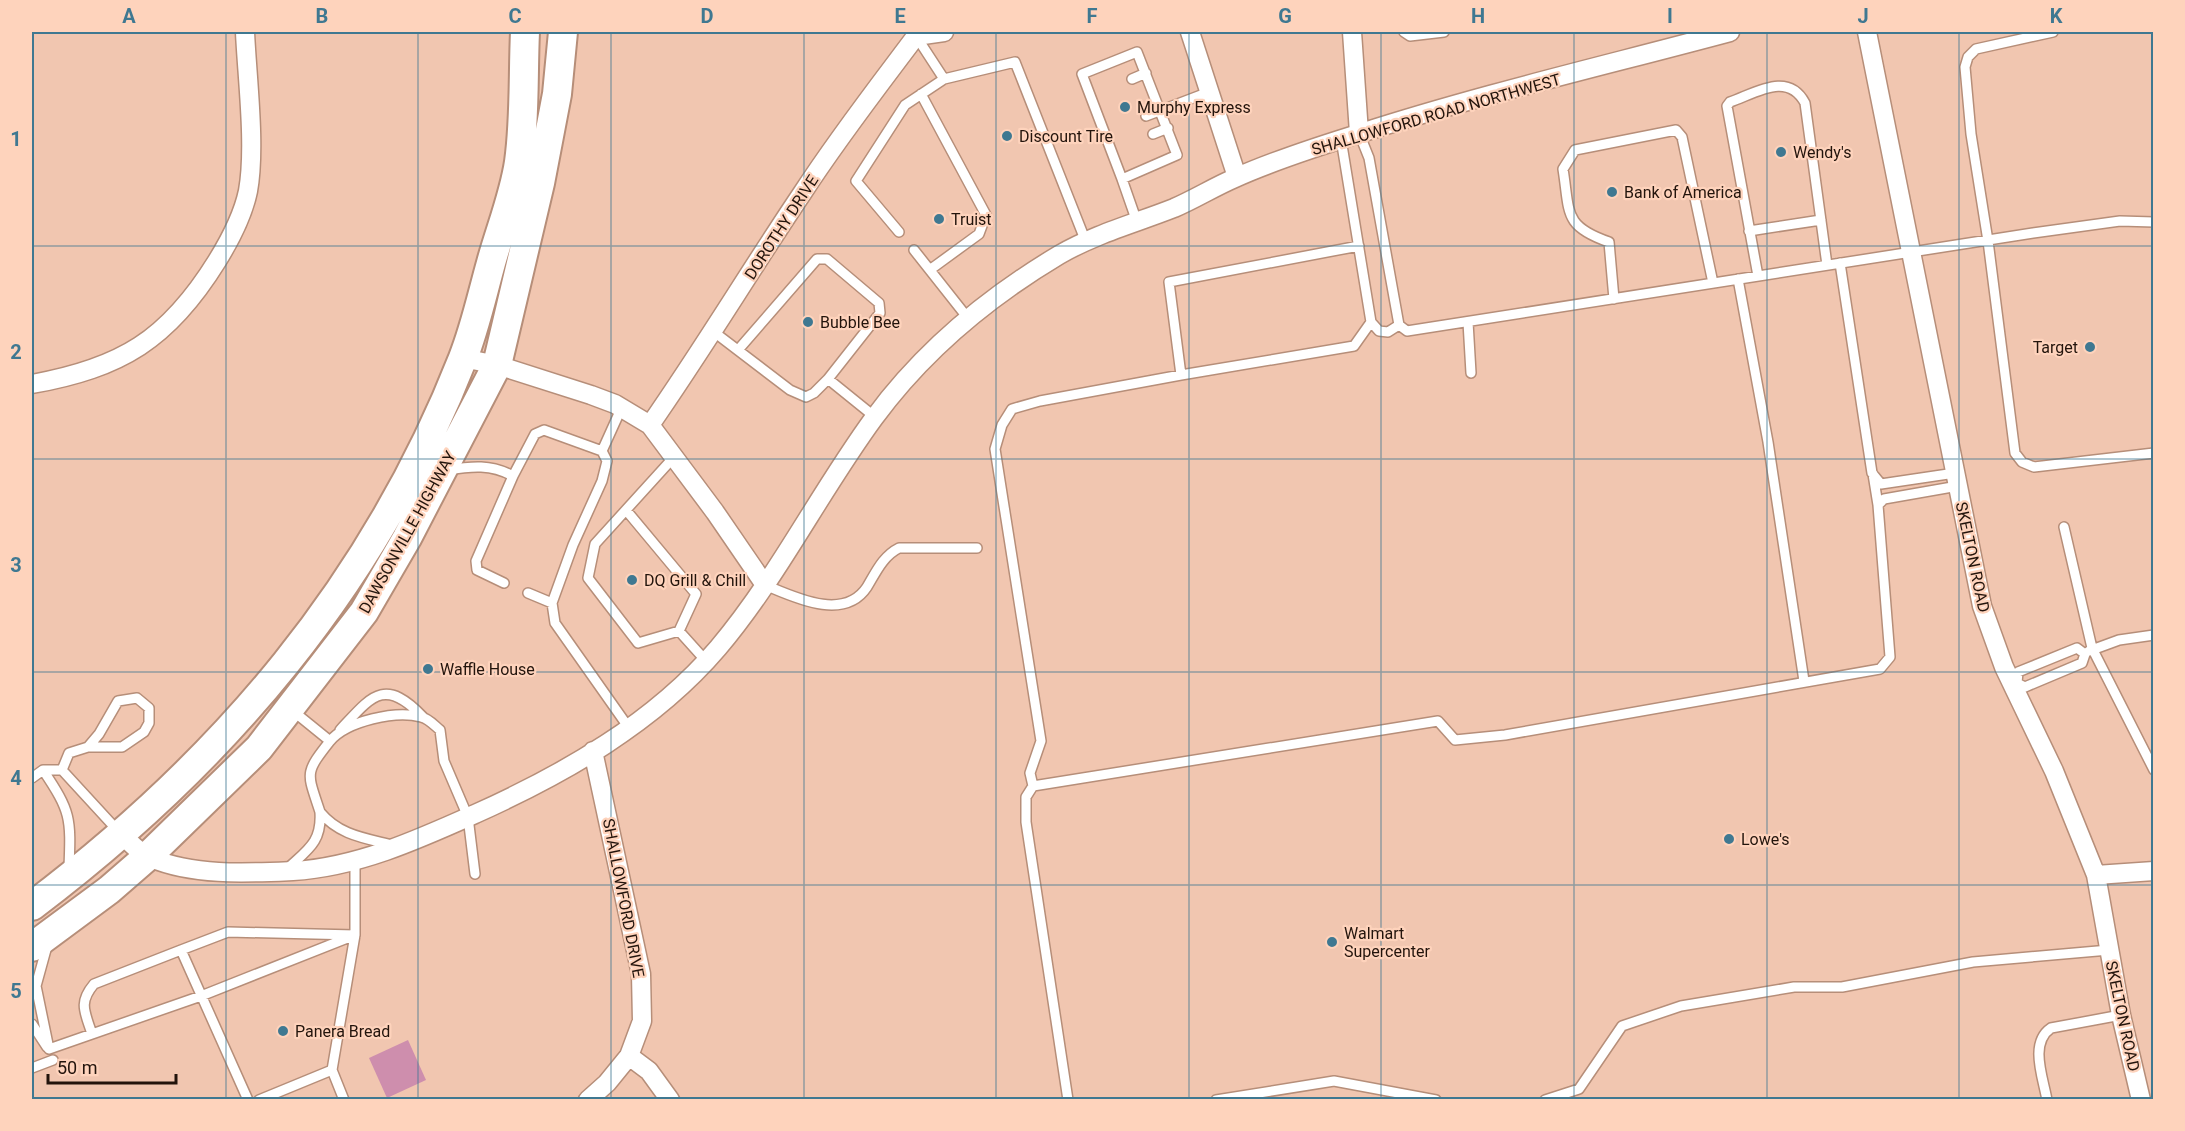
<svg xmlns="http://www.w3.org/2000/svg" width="2185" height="1131" font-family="Roboto,sans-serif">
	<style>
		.green { fill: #ce8ead }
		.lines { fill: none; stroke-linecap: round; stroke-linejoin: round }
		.lane-casing { stroke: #b68e79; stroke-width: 12 }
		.street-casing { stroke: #b68e79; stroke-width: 21 }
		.primary-casing { stroke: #b68e79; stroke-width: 32 }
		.lane { stroke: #fff; stroke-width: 9 }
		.street { stroke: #fff; stroke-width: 18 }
		.primary { stroke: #fff; stroke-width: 28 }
		.grid { fill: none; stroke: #3f7891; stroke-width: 1.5; stroke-opacity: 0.55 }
		.poi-dot { fill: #3f7891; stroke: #fed3bc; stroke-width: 2 }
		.labels { text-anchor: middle; stroke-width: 4.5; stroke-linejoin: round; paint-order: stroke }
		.poi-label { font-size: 16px; fill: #23140c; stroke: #fed3bc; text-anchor: start }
		.street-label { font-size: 16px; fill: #23140c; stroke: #fed3bc }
		.neatline { fill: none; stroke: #3f7891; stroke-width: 2 }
		.grid-label { font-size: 20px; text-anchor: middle; font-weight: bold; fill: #3f7891 }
	</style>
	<rect width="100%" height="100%" fill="#f1c6b0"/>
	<path class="green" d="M408,1040l18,40 -39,18 -18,-40z"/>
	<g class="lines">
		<defs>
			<path id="lane" d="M1404,32l6,4 34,-4
				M2053,32l-77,17 -8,8 -3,10 6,67 17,107 27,212 7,9 12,5 120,-14
				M944,79l71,-17 71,180
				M1132,79l14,-6
				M921,94l65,121 -7,19 -48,35
				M1146,116l63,-24
				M1359,133l10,25 30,167 8,6 626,-98 87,-12 34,1
				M1153,134l15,-6
				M1341,139l30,183 8,9 9,1 11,-7
				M1122,179l-40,-105 55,-22 40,103 -55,24 15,43
				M1749,231l72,-11
				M899,232l-43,-51 49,-76 39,-26 -28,-43
				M1359,246l-190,36 12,93 -141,26 -28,8 -10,16 -7,24 46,292 -11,32 3,13 405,-65 17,19 50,-5 375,-66 10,-12 -12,-152 6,-6 74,-13
				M914,250l53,67
				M1840,263l32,210 9,11 74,-11
				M1758,276l-31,-170 3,-4c26,-9 58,-31 75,1l22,162
				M1738,279l30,163 36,239
				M1614,299l-5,-57c-46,-16 -39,-29 -46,-73l12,-19 101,-20 6,7 31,146
				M1468,322l3,51
				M714,332l76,58 16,7 8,-4 14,-14 47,38
				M738,350l79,-91h10l52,44 1,10 -52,66
				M1181,375l173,-29 17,-24
				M602,451l19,-42
				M674,457l-79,87 -7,34 50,65 41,-12 27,30
				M447,470c25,-4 44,-6 66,6l-37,85 1,9 27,13
				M1873,474l5,31
				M513,476l22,-42 9,-4 58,21 5,10 -5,20 -29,64 -21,58 -24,-10
				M626,510l70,84 -17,37
				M2064,527l28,121 62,122
				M765,585c29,12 79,37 102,2 9,-15 16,-31 32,-39h78
				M552,603l3,20 74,105
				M2089,651l30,-11 35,-5
				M2013,684l4,-1 8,4 57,-24 3,-9 -8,-6 -59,24 -1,11
				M293,711l37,30c17,-20 66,-31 91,-24 7,1 14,9 19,13l4,31 24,56 7,57
				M340,730c31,-33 44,-54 83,-13
				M43,770c28,42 28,47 26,98
				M62,770l7,-17 19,-6h34l22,-15 5,-9v-15l-12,-10 -19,3 -19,33 -11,13
				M32,778l11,-8h19l57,62
				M1033,786l-7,11v25l42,278
				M320,812c-13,-40 -16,-38 10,-71
				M286,870c21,-20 36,-27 34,-58 19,23 44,26 72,33
				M47,946l-11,40 13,63
				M32,1024l15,23
				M92,1034c-7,-22 -14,-31 2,-50l87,-34
				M49,1049l152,-53 154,-61v-74
				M32,1068l21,-8
				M332,1070l12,30
				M248,1100l-67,-150 47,-18 127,3 -23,135 -73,30
				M1216,1100l118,-19 102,19
				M1545,1100l34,-11 43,-63 59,-20 113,-19h48l131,-25 136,-12
				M2047,1100c-4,-23 -18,-57 4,-72l70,-13"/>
			<path id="street" d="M1190,32l47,145
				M1352,32l7,101
				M1867,32l115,574 22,61 50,104 42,104 25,140 20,85
				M916,36l28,-4
				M463,358l34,7 94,30 24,9 35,21 65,87 50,73
				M32,384c89,-16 136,-44 185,-123 13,-21 26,-46 31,-70 8,-44 -1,-114 -3,-159
				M650,425c53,-76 101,-156 153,-233 35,-54 74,-104 113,-156v-4
				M593,751l48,223 1,47 -13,35 20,15 21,29
				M121,834c9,8 19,20 30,24 43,18 96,15 142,13 64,-4 124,-31 182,-57 89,-40 179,-91 243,-166 60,-71 101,-155 156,-230 50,-68 113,-120 185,-163 36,-21 77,-32 115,-47 21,-9 40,-21 61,-30 40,-18 84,-32 126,-45 121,-39 246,-68 369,-101
				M2096,875l58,-4
				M588,1100l19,-17 22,-27"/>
			<path id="primary" d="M32,906c192,-145 342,-321 431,-548 12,-30 19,-63 28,-95 9,-33 23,-67 28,-101 6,-42 4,-88 6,-130
				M32,947l77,-57 38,-33 112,-109 105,-136 43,-74 90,-173 43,-182 17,-89 6,-62"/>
		</defs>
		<use href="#lane" class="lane-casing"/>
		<use href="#street" class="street-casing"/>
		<use href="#primary" class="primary-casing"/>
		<use href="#lane" class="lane"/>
		<use href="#street" class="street"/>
		<use href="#primary" class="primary"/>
	</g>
	<path class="grid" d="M226,32v1068M418,32v1068M611,32v1068M804,32v1068M996,32v1068M1189,32v1068M1381,32v1068M1574,32v1068M1767,32v1068M1959,32v1068M32,246h2122M32,459h2122M32,672h2122M32,885h2122"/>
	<g class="poi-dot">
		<circle cx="1125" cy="107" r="6"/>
		<circle cx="1007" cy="136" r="6"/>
		<circle cx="1781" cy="152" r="6"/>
		<circle cx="1612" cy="192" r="6"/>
		<circle cx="939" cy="219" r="6"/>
		<circle cx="808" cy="322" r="6"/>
		<circle cx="2090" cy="347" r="6"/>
		<circle cx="632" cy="580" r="6"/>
		<circle cx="428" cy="669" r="6"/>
		<circle cx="1729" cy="839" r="6"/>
		<circle cx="1332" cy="942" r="6"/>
		<circle cx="283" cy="1031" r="6"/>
	</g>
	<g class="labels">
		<g class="poi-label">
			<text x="1137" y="113">Murphy Express</text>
			<text x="1019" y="142">Discount Tire</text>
			<text x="1793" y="158">Wendy's</text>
			<text x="1624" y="198">Bank of America</text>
			<text x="951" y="225">Truist</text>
			<text x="820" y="328">Bubble Bee</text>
			<text x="2078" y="353" text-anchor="end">Target</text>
			<text x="644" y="586">DQ Grill &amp; Chill</text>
			<text x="440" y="675">Waffle House</text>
			<text x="1741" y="845">Lowe's</text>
			<text x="1344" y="939">Walmart<tspan x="1344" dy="18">Supercenter</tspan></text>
			<text x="295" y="1037">Panera Bread</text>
		</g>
		<g class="street-label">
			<text transform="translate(1436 114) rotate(-16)" y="6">SHALLOWFORD ROAD NORTHWEST</text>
			<text transform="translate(781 227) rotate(-57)" y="6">DOROTHY DRIVE</text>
			<text transform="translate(407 532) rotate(-61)" y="6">DAWSONVILLE HIGHWAY</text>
			<text transform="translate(1973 557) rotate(78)" y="6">SKELTON ROAD</text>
			<text transform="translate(624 898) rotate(79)" y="6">SHALLOWFORD DRIVE</text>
			<text transform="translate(2123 1016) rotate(78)" y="6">SKELTON ROAD</text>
		</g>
	</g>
	<rect width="2185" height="1131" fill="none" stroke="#fed3bc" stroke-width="66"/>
	<path d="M48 1074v9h128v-9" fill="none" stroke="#23140c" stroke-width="3"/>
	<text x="57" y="1074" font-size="18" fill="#23140c" stroke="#fed3bc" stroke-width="4.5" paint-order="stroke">50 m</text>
	<rect x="33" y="33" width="2119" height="1065" class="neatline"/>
	<g class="grid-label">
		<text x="129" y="23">A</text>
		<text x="322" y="23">B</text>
		<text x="515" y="23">C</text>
		<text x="707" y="23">D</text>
		<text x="900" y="23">E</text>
		<text x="1092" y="23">F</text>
		<text x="1285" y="23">G</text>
		<text x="1478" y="23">H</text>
		<text x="1670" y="23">I</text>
		<text x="1863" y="23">J</text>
		<text x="2056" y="23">K</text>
		<text x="16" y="146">1</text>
		<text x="16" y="359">2</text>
		<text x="16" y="572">3</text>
		<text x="16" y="785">4</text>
		<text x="16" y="998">5</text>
	</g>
</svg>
